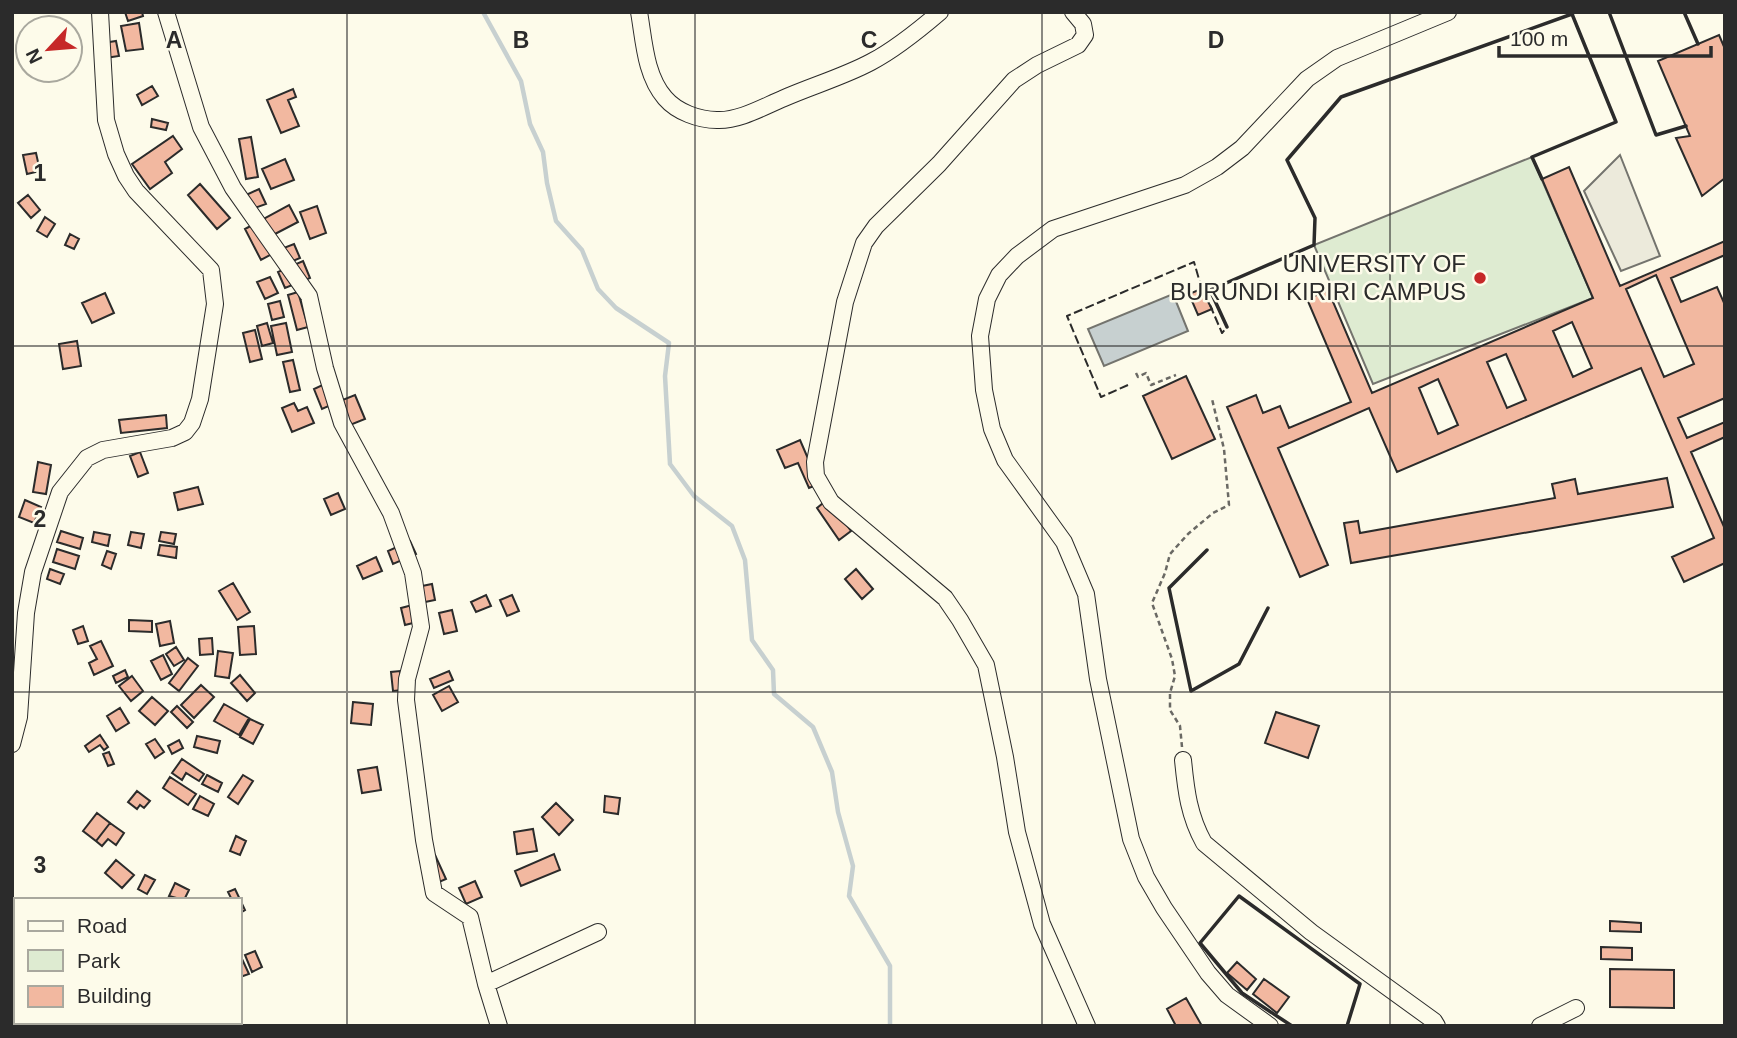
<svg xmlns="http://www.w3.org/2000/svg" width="1737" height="1038" font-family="Helvetica,sans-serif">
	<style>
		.green { fill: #deebd1; stroke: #74746e; stroke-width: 2 }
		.parking { fill: #eceadb; stroke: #74746e; stroke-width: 2 }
		.water { fill: #c7d0d0; stroke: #74746e; stroke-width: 2 }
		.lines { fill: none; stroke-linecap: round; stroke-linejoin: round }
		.stream { stroke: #c7d0d0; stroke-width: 4.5 }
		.building { fill: #f2b8a0; stroke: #2b2b2b; stroke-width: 2; fill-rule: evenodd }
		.minor-casing { stroke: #2b2b2b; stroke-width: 18 }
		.path { stroke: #6a6964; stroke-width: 2.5; stroke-dasharray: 5 3.5; stroke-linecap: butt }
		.minor { stroke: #fdfbea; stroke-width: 16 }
		.fence { stroke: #2b2b2b; stroke-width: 2; stroke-dasharray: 9 3.5; stroke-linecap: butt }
		.wall { stroke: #2b2b2b; stroke-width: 3.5 }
		.grid { fill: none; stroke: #2b2b2b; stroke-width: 2; stroke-opacity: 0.55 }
		.poi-dot { fill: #c62828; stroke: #fdfbea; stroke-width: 2.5 }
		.labels { text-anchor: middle; stroke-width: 5; stroke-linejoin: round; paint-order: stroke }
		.poi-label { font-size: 24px; fill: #2b2b2b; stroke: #fdfbea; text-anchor: end }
		.grid-label { font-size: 23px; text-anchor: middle; font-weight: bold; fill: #2b2b2b; stroke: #fdfbea; stroke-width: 5; stroke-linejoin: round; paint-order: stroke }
	</style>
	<rect width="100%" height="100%" fill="#fdfbea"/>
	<path class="green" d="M1532,157l61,141 -220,86 -59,-139z"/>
	<path class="parking" d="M1620,155l40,101 -39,15 -37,-80z"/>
	<path class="water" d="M1173,294l15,37 -84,35 -16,-37z"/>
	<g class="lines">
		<path class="stream" d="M483,12l38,69 9,43 13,28 4,31 9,38 26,29 16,39 18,19 53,35 -4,33 5,88 24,32 38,30 13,34 7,80 21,30 1,24 39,33 19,45 6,40 15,54 -4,30 41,70v60"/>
	</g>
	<path class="building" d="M125,12h17l1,4 -15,5z
		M139,23l4,26 -17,2 -5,-25z
		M1719,35l6,14v129l-23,18 -26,-58 14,-2 -32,-75z
		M116,41l3,15 -14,2 -2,-15z
		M152,86l6,10 -16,9 -5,-10z
		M293,89l3,8 -8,3 11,26 -18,7 -14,-33z
		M152,119l16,4 -2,7 -15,-3z
		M173,136l9,13 -17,13 7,11 -22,16 -18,-25z
		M251,137l7,40 -12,2 -7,-40z
		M36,153l4,18 -13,3 -4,-19z
		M285,159l9,21 -23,9 -9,-20z
		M1569,167l51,119 105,-45v14l-54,23 10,24 36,-15 8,18v93l-47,20 9,20 38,-16v15l-34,15 34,77v34l-41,19 -12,-25 42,-19 -73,-170 -244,104 -28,-64 -91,40 50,117 -28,12 -73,-170 29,-12 7,18 17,-7 9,22 62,-26 -44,-103 21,-9 44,103 221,-95 -51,-119zM1656,275l38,89 -30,13 -38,-88zM1572,322l20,46 -19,9 -20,-46zM1506,354l20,46 -19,8 -20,-46zM1438,379l20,46 -20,9 -19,-46z
		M200,184l30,34 -13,11 -29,-34z
		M259,189l7,15 -14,5 -6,-14z
		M28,195l12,15 -9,8 -13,-15z
		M289,205l9,17 -25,13 8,14 -20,11 -16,-31z
		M317,206l9,27 -16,6 -10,-27z
		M45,217l10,7 -8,13 -10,-6z
		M70,234l9,5 -5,10 -9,-4z
		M294,244l6,14 -14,6 -5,-15z
		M303,261l7,17 -25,10 -7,-16z
		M270,277l8,16 -13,6 -8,-17z
		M1201,289l11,20 -14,6 -9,-21z
		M298,292l10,35 -11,3 -9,-35z
		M105,293l9,20 -22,10 -10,-20z
		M280,301l4,16 -12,3 -4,-16z
		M267,323l6,20 -11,3 -5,-20z
		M286,323l6,29 -15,3 -6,-29z
		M255,330l7,29 -12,3 -7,-29z
		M77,341l4,25 -18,3 -4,-25z
		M293,360l7,30 -10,2 -7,-30z
		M1186,376l29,63 -43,20 -29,-63z
		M331,381l9,20 -18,8 -8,-20z
		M355,395l10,24 -15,6 -10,-24z
		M294,403l4,8 9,-4 7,16 -22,9 -10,-24z
		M166,415l1,13 -46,5 -2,-13z
		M800,440l19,44 -10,4 -11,-25 -13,5 -8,-18z
		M140,452l8,21 -10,4 -8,-21z
		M38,462l13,3 -5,29 -13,-2z
		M1667,478l6,29 -322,56 -7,-40 14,-2 2,12 195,-35 -3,-14 23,-5 3,15z
		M198,487l5,17 -25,6 -4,-17z
		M338,493l7,16 -14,6 -7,-16z
		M828,499l23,32 -12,9 -22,-32z
		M25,500l16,7 -7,16 -15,-6z
		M61,531l22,7 -3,11 -23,-7z
		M94,532l16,3 -2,11 -16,-4z
		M131,532l13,2 -3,14 -13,-3z
		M161,532l15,2 -2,10 -15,-3z
		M410,541l6,13 -23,10 -5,-13z
		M160,545l17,2 -1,11 -18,-3z
		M57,549l22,7 -4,13 -22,-7z
		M107,551l9,3 -5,15 -9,-4z
		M376,557l6,14 -19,8 -6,-13z
		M50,569l14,5 -4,10 -13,-5z
		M856,569l17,20 -11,10 -17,-20z
		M233,583l17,29 -13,8 -18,-29z
		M432,584l3,16 -15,3 -3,-16z
		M486,595l5,11 -15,6 -5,-10z
		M512,595l7,16 -12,5 -7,-16z
		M420,603l5,17 -20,5 -4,-17z
		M452,610l5,21 -13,3 -5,-21z
		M129,620l23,1v11l-23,-1z
		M170,621l4,22 -14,3 -4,-22z
		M83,626l5,15 -10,3 -5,-14z
		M254,626l2,28 -16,1 -2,-28z
		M212,638l1,16 -13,1 -1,-16z
		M101,641l12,25 -19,9 -5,-12 8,-4 -7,-13z
		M176,647l8,13 -10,6 -8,-12z
		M218,651l15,2 -4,25 -14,-2z
		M163,655l9,19 -11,6 -10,-19z
		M188,658l10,8 -19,25 -10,-8z
		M125,670l3,7 -12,6 -3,-7z
		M400,671l3,19 -10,1 -2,-19z
		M449,671l4,9 -19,8 -4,-9z
		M240,675l15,18 -8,8 -16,-18z
		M132,676l11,15 -12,10 -12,-15z
		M201,685l13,12 -20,21 -13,-13z
		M449,686l9,16 -16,9 -9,-16z
		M152,697l16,14 -13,14 -16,-14z
		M353,702l20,2 -2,21 -20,-2z
		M224,704l25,14 -10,17 -25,-14z
		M177,706l16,16 -6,6 -16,-16z
		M120,708l9,15 -13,8 -9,-15z
		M1276,712l43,14 -11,32 -43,-15z
		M250,719l13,6 -10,19 -13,-7z
		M100,735l8,12 -4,3 -4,-5 -11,7 -4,-6z
		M197,736l23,5 -3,12 -23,-6z
		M155,739l9,13 -9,6 -9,-14z
		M179,740l4,8 -11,6 -4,-8z
		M109,752l5,12 -6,2 -5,-12z
		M182,759l22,15 -5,7 -13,-8 -4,7 -10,-7z
		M377,767l4,23 -19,3 -4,-23z
		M207,775l15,8 -4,9 -16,-8z
		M243,775l10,6 -15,23 -10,-7z
		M170,777l26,17 -8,11 -25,-17z
		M137,791l13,10 -6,7 -4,-3 -3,4 -9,-7z
		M200,796l14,8 -6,12 -15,-7z
		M605,796l15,2 -2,16 -14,-2z
		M556,803l17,17 -14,15 -17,-18z
		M97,813l13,10 -14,18 -13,-10z
		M110,823l14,10 -8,12 -8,-6 -6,7 -6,-5z
		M533,829l4,22 -20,3 -3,-22z
		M236,836l10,5 -6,14 -10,-4z
		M554,854l6,16 -39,16 -6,-15z
		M435,855l11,24 -16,7 -10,-25z
		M116,860l18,15 -12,13 -17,-15z
		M145,875l10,5 -8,14 -9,-5z
		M475,881l7,16 -16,7 -7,-16z
		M175,883l14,7 -5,10 -15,-4z
		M235,889l10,21 -5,3v-13h-8l-4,-8z
		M1610,921l31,2v9l-31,-1z
		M1601,947l31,1v12l-31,-1z
		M255,951l7,16 -10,5 -7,-17z
		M242,959l7,15 -9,3v-17z
		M1237,962l19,17 -9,11 -20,-17z
		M1610,969l64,1v38l-64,-1z
		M1264,979l25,18 -12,16 -24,-19z
		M1186,998l16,28h-26l-9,-17z"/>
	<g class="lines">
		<defs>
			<path id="minor" d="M166,12l35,115 32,61 76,108 16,72 17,55 49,90 22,60 8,54 -14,52 -1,21 18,140 10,53 36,24 16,67 13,42
				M639,12c5,28 6,63 26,86 12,14 34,22 52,22 22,1 46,-13 65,-21 29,-13 61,-22 89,-37 25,-13 48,-32 69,-50
				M1073,12l10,12 2,11 -7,10 -41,20 -23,15 -75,84 -63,62 -12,17 -19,59 -30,160 1,14 15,26 114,96 15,22 26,45 19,92 12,75 25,92 45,102
				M12,744l7,-27 7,-104 7,-41 27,-80 27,-34 16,-8 69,-12 13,-6 7,-9 8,-24 15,-95 -4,-34 -75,-79 -10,-15 -10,-22 -10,-34 -6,-108
				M1183,760c3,31 6,56 21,83l107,89 123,89 3,5
				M486,984l112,-52
				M12,1007l4,12
				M1270,1026l-43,-31 -19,-22 -44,-65 -18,-31 -15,-38 -33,-160 -12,-85 -22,-52 -59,-82 -13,-31 -8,-39 -4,-54 7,-37 12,-24 18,-19 36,-27 132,-44 32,-18 25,-19 65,-69 30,-21 111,-46
				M1540,1026l36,-18"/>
		</defs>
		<use href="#minor" class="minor-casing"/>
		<path class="path" d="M1136,373l2,4 8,-4 5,12 25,-10
			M1182,747l-2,-21 -10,-16v-17l5,-17 -3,-17 -20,-56 13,-30 5,-19 18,-20 25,-21 16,-8 -5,-56 -12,-50"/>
		<use href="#minor" class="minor"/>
		<path class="fence" d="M1572,14l5,-2
			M1210,305l12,28 5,-6
			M1128,385l-27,12 -34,-81 127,-54 9,31"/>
		<path class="wall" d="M1609,12l47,123 30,-9
			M1684,12l14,32
			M1227,327l-17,-37 104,-45 1,-27 -28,-58 54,-63 231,-83 44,108 -84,35 10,22
			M1207,550l-38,38 22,103 48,-27 29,-56
			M1292,1026l-50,-33 -42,-50 39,-47 121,88 -13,42"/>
	</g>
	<path class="grid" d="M347,12v1014M695,12v1014M1042,12v1014M1390,12v1014M12,346h1713M12,692h1713"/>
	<circle class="poi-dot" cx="1480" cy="278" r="7"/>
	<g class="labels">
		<g class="poi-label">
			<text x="1466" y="272">UNIVERSITY OF<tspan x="1466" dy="28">BURUNDI KIRIRI CAMPUS</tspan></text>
		</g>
	</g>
	<g class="grid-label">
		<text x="174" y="48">A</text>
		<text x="521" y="48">B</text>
		<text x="869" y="48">C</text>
		<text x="1216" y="48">D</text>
		<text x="40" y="181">1</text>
		<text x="40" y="527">2</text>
		<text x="40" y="873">3</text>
	</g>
	<rect width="1737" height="1038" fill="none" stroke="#2b2b2b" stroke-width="28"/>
	<rect x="14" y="898" width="228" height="126" fill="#fdfbea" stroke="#a9a89e" stroke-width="2"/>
	<rect x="28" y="921" width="35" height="10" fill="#fdfbea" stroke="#a9a89e" stroke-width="2"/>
	<text x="77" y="933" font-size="21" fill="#2b2b2b">Road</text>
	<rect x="28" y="950" width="35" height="21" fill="#deebd1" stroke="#a9a89e" stroke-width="2"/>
	<text x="77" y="968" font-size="21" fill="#2b2b2b">Park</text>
	<rect x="28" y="986" width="35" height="21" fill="#f2b8a0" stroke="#a9a89e" stroke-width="2"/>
	<text x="77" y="1003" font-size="21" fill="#2b2b2b">Building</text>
	<g transform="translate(49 49) rotate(244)"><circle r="33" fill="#fdfbea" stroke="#a9a89e" stroke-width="2"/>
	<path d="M0-5L12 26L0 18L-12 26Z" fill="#c62828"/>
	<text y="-10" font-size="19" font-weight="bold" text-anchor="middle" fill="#2b2b2b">N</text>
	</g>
	<path d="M1499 46v10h212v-10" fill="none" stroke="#2b2b2b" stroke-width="3.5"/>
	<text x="1510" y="46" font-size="21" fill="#2b2b2b" stroke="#fdfbea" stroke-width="5" paint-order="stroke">100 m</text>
</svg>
